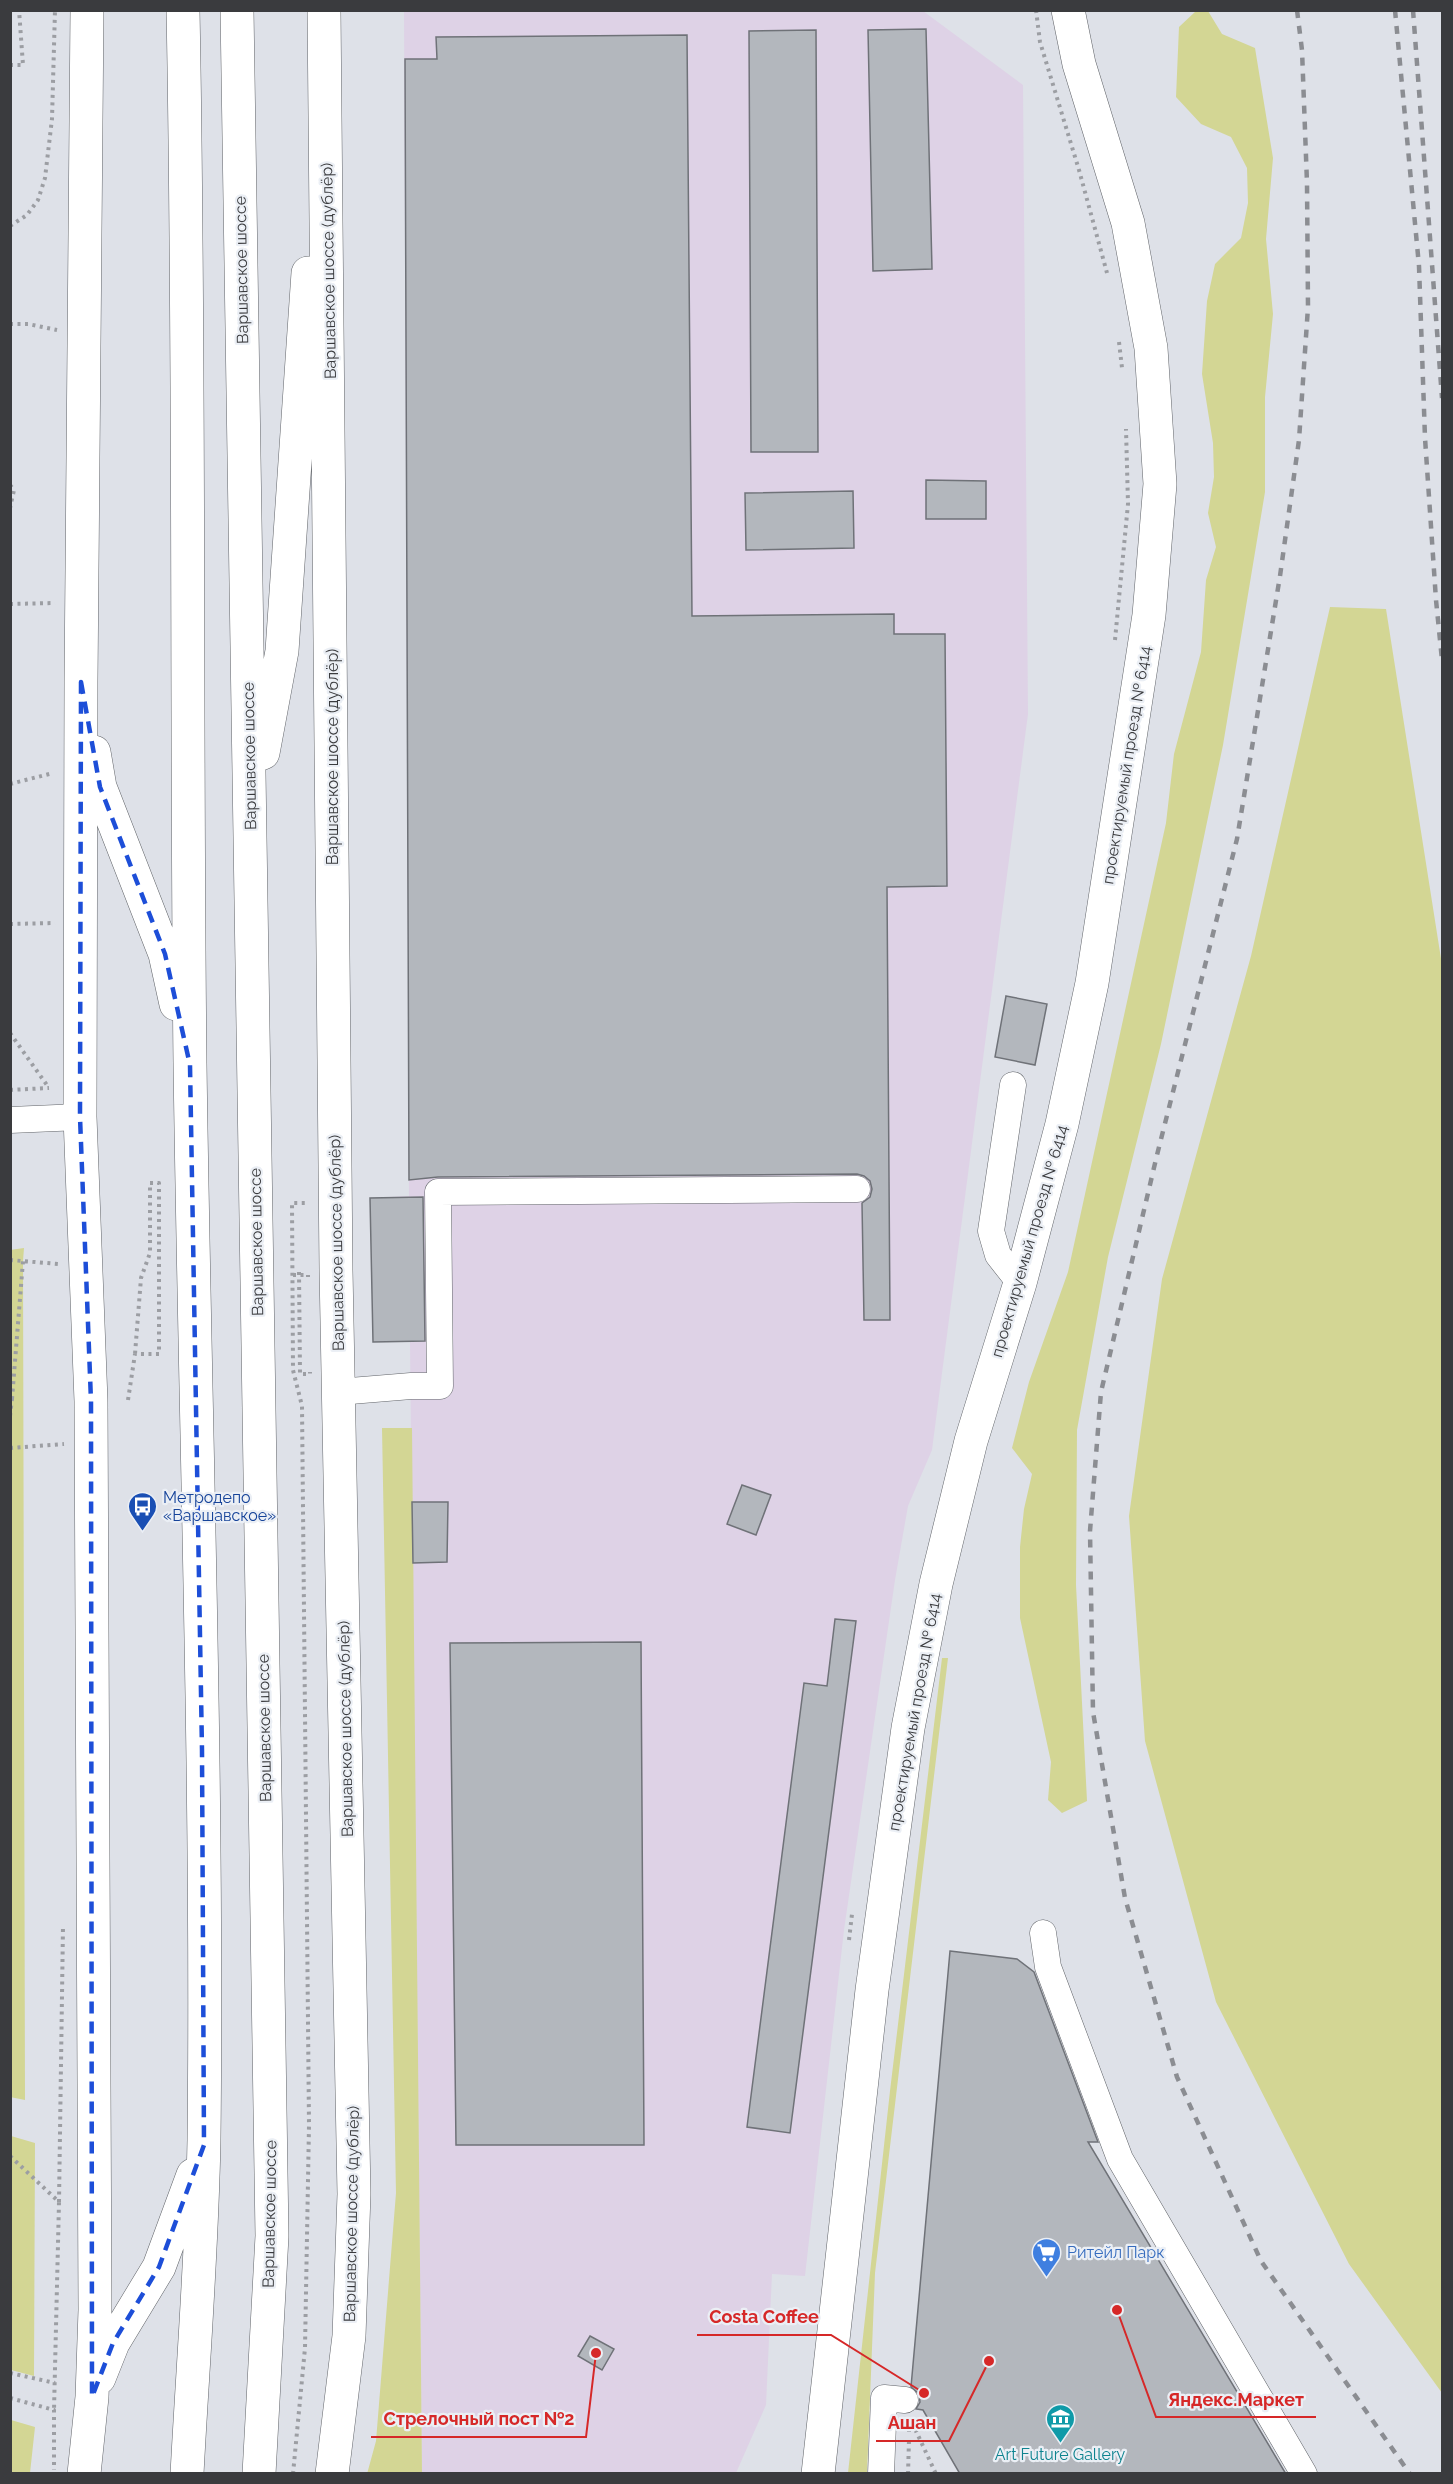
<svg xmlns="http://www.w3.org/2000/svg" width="1453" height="2484" font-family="Raleway,sans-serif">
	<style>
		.industrial { fill: #ded2e6 }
		.green { fill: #d3d694 }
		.building { fill: #b3b7bd; stroke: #6f7278; stroke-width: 1.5 }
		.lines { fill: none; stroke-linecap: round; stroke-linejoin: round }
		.minor-casing { stroke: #616469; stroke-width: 27 }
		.major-casing { stroke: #616469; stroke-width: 34 }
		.path { stroke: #9c9ea3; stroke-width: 4; stroke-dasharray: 3 4.5; stroke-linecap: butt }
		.minor { stroke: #fff; stroke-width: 26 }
		.major { stroke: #fff; stroke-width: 33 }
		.rail { stroke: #8b8d92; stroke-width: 4.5; stroke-dasharray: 8 8; stroke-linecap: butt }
		.marked { fill: none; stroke: #1d4ed8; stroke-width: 4.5; stroke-dasharray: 12 8; stroke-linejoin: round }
		.labels { text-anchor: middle; stroke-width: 4.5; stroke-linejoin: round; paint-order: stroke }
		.street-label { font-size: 16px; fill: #3a3b3e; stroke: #ebeff5 }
		.transit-label { font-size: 16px; fill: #164399; stroke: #ebeff5; text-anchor: start }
		.shop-label { font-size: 16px; fill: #366cbe; stroke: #ebeff5; text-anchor: start }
		.culture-label { font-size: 16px; fill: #0d838f; stroke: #ebeff5 }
		.leader { fill: none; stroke: #d62828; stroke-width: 2 }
		.callout-dot { fill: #d62828; stroke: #ebeff5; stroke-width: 2 }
		.callout-label { font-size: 18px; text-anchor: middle; font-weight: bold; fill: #d62828; stroke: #ebeff5; stroke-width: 4.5; stroke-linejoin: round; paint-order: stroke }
	</style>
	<rect width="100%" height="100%" fill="#dee1e8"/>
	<path class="industrial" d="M404,11h519l100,74 5,629 -96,736 -24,56 -13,74 -51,350 -39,346 -33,-2 -6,131 -30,68h-314l-12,-1132 -37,1 -3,-144 39,-2z"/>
	<path class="green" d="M1196,11h12l14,23 33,14 18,110 -7,81 7,75 -8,83v95l-42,253 -62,299 -53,213 -31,173 -1,155 11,216 -25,12 -14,-13 3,-38 -31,-144v-71l4,-38 8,-35 -20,-26 17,-66 39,-110 98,-449 8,-69 27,-102 5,-72 10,-33 -8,-34 6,-36 -1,-34 -11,-69 5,-73 8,-37 26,-26 7,-35 -1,-35 -16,-31 -30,-13 -25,-27 3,-70z
		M1330,607l56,2 56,356v1428l-93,-129 -133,-262 -71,-261 -16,-225 33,-237 89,-323z
		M24,1248l-1,13 2,839 -15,-3v-847z
		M382,1428h30l10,1045 -55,1 9,-33 20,-248z
		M942,1658h6l-73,615 -8,200h-19l42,-382z
		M11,2136l24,7 -1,233 -23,-6z
		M11,2420l24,7 -5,46h-19z"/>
	<path class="building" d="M926,29l6,240 -59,2 -5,-241z
		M816,30l2,422h-67l-2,-421z
		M687,35l5,581 202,-2v20h51l2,252 -60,1 3,433h-26l-2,-117 8,-6 2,-8 -2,-8 -6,-5 -7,-2 -419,3 -29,3 -4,-1121h32l-1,-22z
		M926,480l60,1v38h-60z
		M853,491l1,57 -108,2 -1,-57z
		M1006,996l41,8 -12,61 -40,-8z
		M423,1197l2,144 -52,1 -3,-144z
		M742,1485l29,10 -15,40 -29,-11z
		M412,1502h36l-1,60 -34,1z
		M835,1619l21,2 -66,512 -43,-6 57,-444 23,3z
		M641,1642l3,503h-188l-6,-502z
		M950,1951l67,8 17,13 64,170h-10l198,332h-326l-37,-64 -7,-1 4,-7 -1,-8 -8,-7z
		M590,2336l24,13 -12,21 -24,-14z"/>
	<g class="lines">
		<defs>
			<path id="minor" d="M1013,1085l-22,146 7,24 22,28
				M10,1120l70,-3
				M338,1392l73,-6h29l-2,-194 419,-3
				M1043,1933l5,34 72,192 184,315
				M881,2474l3,-76 21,2"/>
			<path id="major" d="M183,10c7,351 3,702 7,1053 5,359 18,718 14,1077 -2,111 -11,222 -17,334
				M237,10l35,2226 -13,238
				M324,10l12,1260 18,924 -5,142 -17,138
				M94,752l6,35 65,167 11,50
				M263,753l19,-102 26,-378
				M99,2378l14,-35 46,-76 34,-92
				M84,2474l8,-77 3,-87 -4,-909 -11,-284 1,-435 6,-672
				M818,2474l54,-484 36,-262 28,-144 35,-143 49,-158 42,-159 30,-141 57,-368 11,-131 -9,-136 -23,-125 -49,-159 -11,-54"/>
		</defs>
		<use href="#minor" class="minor-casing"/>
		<use href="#major" class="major-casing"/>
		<path class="path" d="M1036,10l4,32 39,128 28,103
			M10,65h13l-4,-55
			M10,226l17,-11 11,-15 7,-22 7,-59 3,-109
			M10,324h18l29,6
			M1119,342l3,26
			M10,485l4,5 -4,18
			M10,604l45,-1
			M1115,640l13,-136 -2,-75
			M10,784l43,-11
			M10,924l45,-1
			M10,1033l39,55
			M10,1090l39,-2
			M10,1260l48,4
			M299,1272l1,102h10v-2
			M293,1275h15v2
			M12,1399l11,-138
			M128,1400l7,-46h24v-171h-9v70l-9,25 -6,76
			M10,1416l2,-17
			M10,1448l54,-4
			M849,1940l3,-26
			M10,2156l49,46 -5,208
			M59,2202l4,-276
			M10,2373l45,10
			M10,2398l44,12v60
			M909,2432v-2l7,1 20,43
			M293,2474l12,-126 4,-223 -7,-719 -9,-36 -1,-167h17
			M908,2474l1,-34"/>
		<use href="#minor" class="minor"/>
		<use href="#major" class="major"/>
		<path class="rail" d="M1297,10l5,40 5,133 1,124 -9,133 -19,136 -43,263 -80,316 -56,237 -11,139 3,181 32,186 52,179 84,184 149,213
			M1395,10l24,256 6,172 11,162 6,60
			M1413,10l29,388"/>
	</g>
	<path class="marked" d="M81,682l19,105 65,167 25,111 12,685 2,395 -45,122 -46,76 -21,54 -1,-996 -11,-284z"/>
	<defs>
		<symbol id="bus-pin" viewBox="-11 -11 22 30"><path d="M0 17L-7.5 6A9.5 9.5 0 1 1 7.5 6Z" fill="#1a4fb4" stroke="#ebeff5"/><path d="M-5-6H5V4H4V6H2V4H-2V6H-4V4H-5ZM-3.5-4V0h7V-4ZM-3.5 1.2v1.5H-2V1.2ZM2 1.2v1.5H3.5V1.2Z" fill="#fff"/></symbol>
		<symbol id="supermarket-pin" viewBox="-11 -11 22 30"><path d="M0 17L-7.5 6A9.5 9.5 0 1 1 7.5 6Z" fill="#3f7fe0" stroke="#ebeff5"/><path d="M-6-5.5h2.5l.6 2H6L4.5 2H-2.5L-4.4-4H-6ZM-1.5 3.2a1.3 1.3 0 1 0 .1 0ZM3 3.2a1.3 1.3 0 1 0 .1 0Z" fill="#fff"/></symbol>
		<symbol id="museum-pin" viewBox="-11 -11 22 30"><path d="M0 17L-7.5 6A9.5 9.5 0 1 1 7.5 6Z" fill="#0f9aa8" stroke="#ebeff5"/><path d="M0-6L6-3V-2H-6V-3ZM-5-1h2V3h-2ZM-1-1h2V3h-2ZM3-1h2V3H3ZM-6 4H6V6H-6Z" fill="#fff"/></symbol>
	</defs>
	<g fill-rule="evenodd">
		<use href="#bus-pin" x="126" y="1490" width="33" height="45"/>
		<use href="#supermarket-pin" x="1030" y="2236" width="33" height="45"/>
		<use href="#museum-pin" x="1044" y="2402" width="33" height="45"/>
	</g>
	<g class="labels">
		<g class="street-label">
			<text transform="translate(241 270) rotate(-91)" y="6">Варшавское шоссе</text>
			<text transform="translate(328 271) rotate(-91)" y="6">Варшавское шоссе (дублёр)</text>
			<text transform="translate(249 756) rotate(-91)" y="6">Варшавское шоссе</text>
			<text transform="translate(332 757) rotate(-90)" y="6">Варшавское шоссе (дублёр)</text>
			<text transform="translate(1126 765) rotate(-81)" y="6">проектируемый проезд № 6414</text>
			<text transform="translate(1029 1241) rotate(-74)" y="6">проектируемый проезд № 6414</text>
			<text transform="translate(256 1242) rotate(-91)" y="6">Варшавское шоссе</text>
			<text transform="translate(336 1243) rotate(-91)" y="6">Варшавское шоссе (дублёр)</text>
			<text transform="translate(914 1712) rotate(-80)" y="6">проектируемый проезд № 6414</text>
			<text transform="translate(264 1728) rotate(-91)" y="6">Варшавское шоссе</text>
			<text transform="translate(345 1729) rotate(-91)" y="6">Варшавское шоссе (дублёр)</text>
			<text transform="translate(269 2214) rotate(-89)" y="6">Варшавское шоссе</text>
			<text transform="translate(351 2214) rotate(-89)" y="6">Варшавское шоссе (дублёр)</text>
		</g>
		<g class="transit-label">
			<text x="163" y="1503">Метродепо<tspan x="163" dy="18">«Варшавское»</tspan></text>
		</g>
		<g class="shop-label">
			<text x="1067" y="2258">Ритейл Парк</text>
		</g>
		<g class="culture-label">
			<text x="1060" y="2460">Art Future Gallery</text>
		</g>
	</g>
	<path class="leader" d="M924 2393L831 2335H697M1117 2310L1156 2417H1316M596 2353L586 2437H371M989 2361L949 2441H876"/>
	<g class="callout-dot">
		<circle cx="924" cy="2393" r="6"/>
		<circle cx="1117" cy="2310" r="6"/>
		<circle cx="596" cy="2353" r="6"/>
		<circle cx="989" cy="2361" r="6"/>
	</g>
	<g class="callout-label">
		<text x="764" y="2323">Costa Coffee</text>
		<text x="1236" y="2406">Яндекс.Маркет</text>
		<text x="479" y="2425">Стрелочный пост №2</text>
		<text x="912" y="2429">Ашан</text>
	</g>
	<rect width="1453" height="2484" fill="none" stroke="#3a3b3e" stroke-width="24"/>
</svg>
